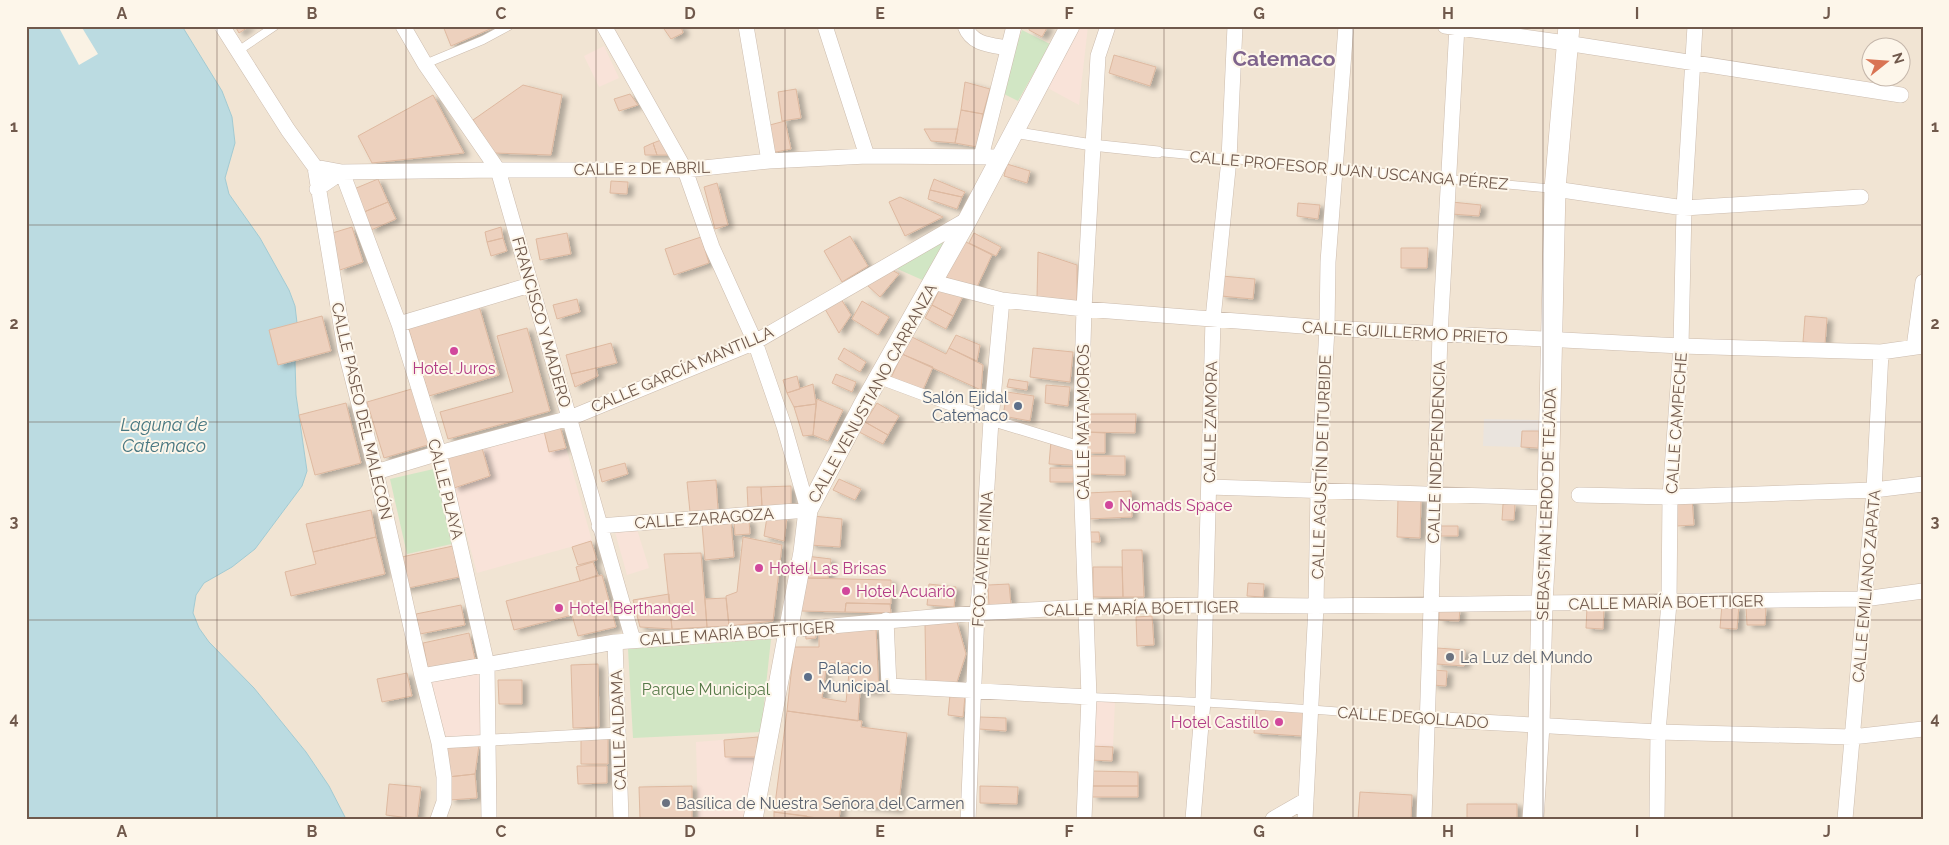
<svg xmlns="http://www.w3.org/2000/svg" width="1949" height="845" font-family="Raleway,sans-serif">
	<style>
		.residential { fill: #f1e4d3; fill-rule: evenodd }
		.commercial { fill: #f9e3d9 }
		.industrial { fill: #eae4de }
		.green { fill: #d1e6c4 }
		.water { fill: #bbdbe1; stroke: #a2cad2 }
		.pier { fill: #faf2e4 }
		.building { fill: #edd1be; stroke: #deb9a0; fill-rule: evenodd; filter: url(#shadow) }
		.lines { fill: none; stroke-linecap: round; stroke-linejoin: round }
		.service-casing { stroke: #ccbcae; stroke-width: 9 }
		.pedestrian-casing { stroke: #ccbcae; stroke-width: 12 }
		.minor-casing { stroke: #ccbcae; stroke-width: 16 }
		.tertiary-casing { stroke: #ccbcae; stroke-width: 20 }
		.secondary-casing { stroke: #cfbcac; stroke-width: 22 }
		.service { stroke: #fff; stroke-width: 8 }
		.pedestrian { stroke: #fff; stroke-width: 11 }
		.minor { stroke: #fff; stroke-width: 15 }
		.tertiary { stroke: #fff; stroke-width: 19 }
		.secondary { stroke: #fff; stroke-width: 21 }
		.grid { fill: none; stroke: #70594c; stroke-width: 1; stroke-opacity: 0.55 }
		.hotel-dot { fill: #d1479c; stroke: #fdf6ea; stroke-width: 2 }
		.service-dot { fill: #5c6f8a; stroke: #fdf6ea; stroke-width: 2 }
		.worship-dot { fill: #6b7280; stroke: #fdf6ea; stroke-width: 2 }
		.labels { text-anchor: middle; stroke-width: 4; stroke-linejoin: round; paint-order: stroke }
		.street-label { font-size: 16px; fill: #70594c; stroke: #fdf6ea }
		.hotel-label { font-size: 16px; fill: #b23c85; stroke: #fdf6ea; text-anchor: start }
		.service-label { font-size: 16px; fill: #4e5e75; stroke: #fdf6ea; text-anchor: end }
		.worship-label { font-size: 16px; fill: #5b616d; stroke: #fdf6ea; text-anchor: start }
		.park-label { font-size: 16px; fill: #567a48; stroke: #fdf6ea }
		.water-label { font-size: 18px; font-style: italic; fill: #487781; stroke: #fdf6ea }
		.district-label { font-size: 21px; font-weight: bold; fill: #7f648c; stroke: #fdf6ea }
		.neatline { fill: none; stroke: #70594c; stroke-width: 2 }
		.grid-label { font-size: 16px; text-anchor: middle; font-weight: bold; fill: #70594c }
	</style>
	<defs>
		<filter id="shadow"><feDropShadow dx="5.5" dy="3" stdDeviation="2.5" flood-color="#0004"/></filter>
	</defs>
	<rect width="100%" height="100%" fill="#faf2e4"/>
	<path class="residential" d="M182,26h1741v793h-1577l-17,-33 -23,-34 -52,-64 -45,-46 -10,-14 -6,-15 3,-18 8,-12 28,-16 23,-18 47,-63 5,-15 -11,-76 -1,-89 -6,-16 -29,-52 -31,-44 -4,-16 10,-35 -3,-26 -10,-26zM1872,48h30v30h-30z"/>
	<path class="commercial" d="M1074,26h14l-9,79 -35,-19z
		M604,46l15,32 -20,9 -15,-31z
		M560,426l32,115 -115,32 -31,-115z
		M636,526l13,42 -22,7 -12,-43z
		M480,672l1,63 -35,2 -17,-56z
		M1093,701l22,1 -2,45 -21,-1z
		M758,737l-10,82h-50l-2,-77z"/>
	<path class="industrial" d="M1484,419l55,1v11h-17l-1,16 -38,-1z"/>
	<path class="green" d="M1022,30l28,14 -32,57 -18,-9z
		M950,236l-23,46 -34,-15z
		M438,468l18,75 -49,11 -17,-75z
		M771,639l-10,93 -128,6 -5,-89z"/>
	<path class="water" d="M26,26h156l40,65 10,26 3,26 -10,35 4,16 31,44 29,52 6,16 2,17 -2,38 1,34 11,76 -5,15 -47,63 -23,18 -28,16 -8,12 -3,18 6,15 10,14 45,46 52,64 23,34 17,33h-320z"/>
	<path class="pier" d="M58,26h23l17,28 -19,11z"/>
	<path class="building" d="M235,26h15l-11,7z
		M443,26h54l-46,20z
		M662,26h19l2,7 -12,6z
		M1030,26h18l-6,11 -13,-7z
		M1114,55l42,12 -6,19 -41,-13z
		M965,82l25,7 -7,25 -22,-4z
		M523,85l39,10 -11,60 -57,-2 -21,-33z
		M796,89l5,29 -19,3 -4,-29z
		M630,94l8,11 -19,6 -5,-12z
		M433,95l31,58 -92,10 -14,-27z
		M961,110l22,4 -6,33 -22,-4z
		M785,121l6,28 -20,4 -5,-27z
		M924,129h34l-3,14 -24,-2z
		M661,140l8,15h-12l-4,-12z
		M653,143l4,12h-12l-1,-8z
		M1007,164l23,7 -3,12 -23,-7z
		M378,179l10,23 -24,10 -10,-23z
		M934,179l31,13 -3,5 -32,-7z
		M611,181l17,1 -1,12 -17,-1z
		M717,183l11,42 -13,4 -11,-42z
		M930,190l32,7 -5,12 -29,-10z
		M900,197l43,20 -38,19 -16,-34z
		M388,202l8,17 -25,11 -7,-18z
		M1452,202l29,3 -2,11 -28,-2z
		M1298,203l22,2 -2,14 -21,-3z
		M352,227l11,35 -23,8 -11,-36z
		M501,227l2,11 -16,4 -2,-10z
		M567,233l4,21 -31,6 -4,-21z
		M974,233l27,14 -5,9 -27,-13z
		M850,236l18,30 -26,16 -18,-31z
		M701,237l8,26 -35,12 -9,-26z
		M503,238l4,13 -16,5 -4,-14z
		M964,241l28,14 -17,36 -29,-14z
		M1401,248h27l-1,20h-26z
		M1038,252l39,13v37l-40,-4z
		M890,269l9,5 -19,23 -13,-12z
		M1222,276l33,3 -2,20 -32,-3z
		M940,288l24,6 -11,22 -21,-11z
		M577,299l3,13 -23,7 -4,-14z
		M841,299l10,16 -12,18 -14,-24z
		M862,301l27,16 -11,18 -26,-16z
		M932,305l21,11 -7,13 -21,-11z
		M479,306l20,69 -70,21 -21,-69z
		M322,316l9,35 -53,14 -9,-35z
		M1805,316l22,2 -2,26 -22,-2z
		M527,328l23,83 -102,28 -8,-27 73,-20 -16,-56z
		M956,335l24,10 -3,16 -28,-13z
		M910,336l36,18 3,-6 34,17 -2,25 -79,-36z
		M611,343l6,20 -46,11 -5,-19z
		M844,348l22,14 -6,10 -22,-13z
		M1033,348l40,4 -3,30 -40,-5z
		M902,354l31,13 -11,25 -31,-14z
		M596,368l2,8 -23,11 -4,-13z
		M836,374l20,8 -4,10 -20,-9z
		M797,376l3,13 -13,4 -4,-13z
		M1009,379l19,3 -1,8 -20,-3z
		M813,384l3,20 -22,3 -7,-14z
		M1046,385l24,2 -2,19 -23,-3z
		M415,388l16,56 -47,14 -17,-56z
		M1007,392l27,4 -4,25 -27,-5z
		M817,399l26,11 -15,31 -15,-6z
		M346,403l15,60 -46,12 -16,-60z
		M877,403l22,13 -11,19 -23,-13z
		M816,404l-3,31 -10,1 -9,-29z
		M1086,414h50l-1,19 -49,-1z
		M865,422l23,13 -5,9 -24,-12z
		M560,426l6,22 -17,4 -5,-21z
		M1522,431h17l-1,17 -17,-1z
		M1086,432l19,1v20h-19z
		M1051,441l22,6v18l-24,-1z
		M482,448l8,28 -36,12 -8,-30z
		M1086,456h39v19l-39,-1z
		M625,463l3,11 -26,8 -3,-12z
		M1050,468h24l-1,14h-23z
		M839,479l22,10 -6,11 -22,-10z
		M716,480l2,30 -28,2 -3,-30z
		M791,486v20l-29,1 -1,-20z
		M747,487h14l1,20 -14,1z
		M1131,491l1,26 -44,2 -1,-26z
		M1398,498h23l-1,40 -23,-1z
		M1692,499l2,26 -17,1 -1,-26z
		M1503,504h12l-1,16h-12z
		M371,510l5,27 -63,15 -7,-28z
		M813,516l29,3 -2,28 -30,-2z
		M767,517h20l-3,24 -20,-5z
		M749,520l1,14 -15,1 -1,-14z
		M731,522l3,35 -29,3 -3,-36z
		M1438,526h20v10h-20z
		M1090,532h9l1,10h-10z
		M376,537l9,37 -94,22 -6,-24 31,-8 -3,-12z
		M743,537l39,8 -9,76 -44,5 -3,-30 11,-4z
		M591,541l6,19 -19,5 -6,-18z
		M453,546l6,31 -55,12 -7,-31z
		M1122,550h20l2,47h-21z
		M701,553l6,74 -35,2 -8,-75z
		M806,556l25,3 -3,19h-26z
		M593,562l5,13 -18,6 -4,-14z
		M1093,567h29l1,30h-30z
		M602,575l14,52 -38,9 -6,-21 -58,15 -8,-29z
		M802,578l89,2v24l-45,-1 -1,9 -44,-1z
		M1248,583l16,1 -1,13 -16,-1z
		M929,584l27,3 -2,20 -27,-2z
		M1009,584l2,21 -22,2 -1,-22z
		M669,594l3,35 -32,-2 -7,-27z
		M726,598l3,28 -22,1 -2,-28z
		M846,603l44,1 1,9 -46,-1z
		M1722,604l17,2 -2,23 -17,-1z
		M461,605l4,20 -45,9 -4,-20z
		M1587,607l17,1 -1,21 -17,-1z
		M1746,607h20l-1,18h-18z
		M1439,608l21,1 -1,12 -20,-1z
		M1152,616l2,29 -17,1 -1,-29z
		M957,622l9,32 -10,31h-30l-1,-62z
		M876,628l3,64 -19,-1 -2,30 -71,-10 7,-64h25v-16zM827,663h23l-4,39 -24,-4z
		M815,630l1,8 -10,1 -1,-8z
		M469,633l6,26 -47,10 -5,-26z
		M1437,648l28,2 -1,16 -28,-2z
		M598,664l1,63 -26,1 -2,-63z
		M1433,670l14,1 -1,15 -14,-1z
		M407,673l5,23 -30,6 -5,-23z
		M498,680h24v24h-23z
		M950,695l15,1 -2,21 -15,-2z
		M1256,707l48,4 -2,25 -48,-3z
		M787,711l75,10 -1,6 46,6 -9,77 -57,-7 -2,16h-14l-51,-7z
		M980,717l26,1v13l-27,-2z
		M581,735h27v29h-27z
		M758,737l-2,20h-31l-1,-17z
		M479,745l-4,29 -27,3 -4,-31z
		M1092,746l21,1 -1,14 -21,-1z
		M577,766h30v17l-29,1z
		M1092,771l46,1v14h-46z
		M475,774l2,24 -27,2 -2,-23z
		M389,784l32,3 -4,32 -31,-4z
		M692,786v33h-52l-1,-32z
		M980,786l38,1 -1,17 -37,-1z
		M1092,786h46v11h-46z
		M1360,792l52,3 -1,24h-53z
		M1467,804h50v15h-50z
		M774,812l33,4 -1,3h-32z"/>
	<g class="lines">
		<defs>
			<path id="service" d="M238,51l37,-25
				M425,64l58,-24 26,-14
				M1158,152l397,37
				M1089,697c113,4 225,12 337,22"/>
			<path id="pedestrian" d="M1013,132l79,13 66,7
				M878,378l113,42 89,27
				M439,743l179,-10"/>
			<path id="minor" d="M222,26l66,104 27,37 30,182 31,123 46,204 17,67 5,34v25l-6,17
				M403,26l22,38 73,106 135,470
				M746,26l23,135
				M825,26l42,130
				M965,26c7,19 26,19 43,22
				M1445,26l121,17 335,52
				M981,157l33,-131
				M315,167l27,5 156,-2h187l84,-9 98,-5 133,1
				M317,189l25,-17 57,152 40,129 48,212 2,154
				M1555,189l129,19 177,-11
				M933,282l69,18 82,9 243,19 354,18 200,6 42,-6
				M399,324l131,-39
				M1914,347l9,-65
				M376,472l63,-19 131,-35 185,-76 213,-123
				M1209,487l339,11
				M1579,495l91,2 204,-7 49,-6
				M599,526l209,-16 -24,-84 -29,-84 -43,-95 -27,-77 -81,-144
				M886,620l3,66 200,11
				M615,642l6,177
				M422,676l193,-34 172,-12 190,-17 109,-6 120,-2 110,1 548,-7 59,-8
				M1426,719l232,13 194,5 71,-8
				M968,819l9,-206 5,-46 9,-147 11,-120
				M1084,819l5,-122 -9,-250 4,-138 14,-253 10,-30
				M1193,819l10,-118 10,-382 16,-160 6,-133
				M1273,819l33,-19
				M1305,819l11,-213 2,-115 9,-163 1,-66 18,-236
				M1424,819l16,-484 17,-309
				M1657,819l1,-87 11,-129 1,-106 11,-151 3,-138 11,-182
				M1845,819l29,-329 7,-138"/>
			<path id="tertiary" d="M753,819l50,-267 5,-42 55,-105 105,-186 102,-193"/>
			<path id="secondary" d="M1533,819l6,-94 3,-122 6,-105 7,-309 14,-163"/>
		</defs>
		<use href="#service" class="service-casing"/>
		<use href="#pedestrian" class="pedestrian-casing"/>
		<use href="#minor" class="minor-casing"/>
		<use href="#tertiary" class="tertiary-casing"/>
		<use href="#secondary" class="secondary-casing"/>
		<use href="#service" class="service"/>
		<use href="#pedestrian" class="pedestrian"/>
		<use href="#minor" class="minor"/>
		<use href="#tertiary" class="tertiary"/>
		<use href="#secondary" class="secondary"/>
	</g>
	<path class="grid" d="M217,26v793M406,26v793M596,26v793M785,26v793M974,26v793M1164,26v793M1353,26v793M1543,26v793M1732,26v793M26,225h1897M26,422h1897M26,620h1897"/>
	<g class="hotel-dot">
		<circle cx="454" cy="351" r="5"/>
		<circle cx="1109" cy="505" r="5"/>
		<circle cx="759" cy="568" r="5"/>
		<circle cx="846" cy="591" r="5"/>
		<circle cx="559" cy="608" r="5"/>
		<circle cx="1279" cy="722" r="5"/>
	</g>
	<g class="service-dot">
		<circle cx="1018" cy="406" r="5"/>
		<circle cx="808" cy="677" r="5"/>
	</g>
	<g class="worship-dot">
		<circle cx="1450" cy="657" r="5"/>
		<circle cx="666" cy="803" r="5"/>
	</g>
	<g class="labels">
		<g class="street-label">
			<text transform="translate(642 168) rotate(-1)" y="6">CALLE 2 DE ABRIL</text>
			<text transform="translate(1349 170) rotate(5)" y="6">CALLE PROFESOR JUAN USCANGA PÉREZ</text>
			<text transform="translate(542 322) rotate(74)" y="6">FRANCISCO Y MADERO</text>
			<text transform="translate(1405 332) rotate(3)" y="6">CALLE GUILLERMO PRIETO</text>
			<text transform="translate(682 369) rotate(-23)" y="6">CALLE GARCÍA MANTILLA</text>
			<text transform="translate(872 393) rotate(-61)" y="6">CALLE VENUSTIANO CARRANZA</text>
			<text transform="translate(362 411) rotate(77)" y="6">CALLE PASEO DEL MALECÓN</text>
			<text transform="translate(1083 422) rotate(-90)" y="6">CALLE MATAMOROS</text>
			<text transform="translate(1210 422) rotate(-89)" y="6">CALLE ZAMORA</text>
			<text transform="translate(1676 423) rotate(-86)" y="6">CALLE CAMPECHE</text>
			<text transform="translate(1436 452) rotate(-88)" y="6">CALLE INDEPENDENCIA</text>
			<text transform="translate(1321 467) rotate(-88)" y="6">CALLE AGUSTÍN DE ITURBIDE</text>
			<text transform="translate(446 489) rotate(76)" y="6">CALLE PLAYA</text>
			<text transform="translate(1546 504) rotate(-88)" y="6">SEBASTIAN LERDO DE TEJADA</text>
			<text transform="translate(704 518) rotate(-4)" y="6">CALLE ZARAGOZA</text>
			<text transform="translate(982 559) rotate(-86)" y="6">FCO. JAVIER MINA</text>
			<text transform="translate(1866 586) rotate(-85)" y="6">CALLE EMILIANO ZAPATA</text>
			<text transform="translate(1666 602) rotate(-1)" y="6">CALLE MARÍA BOETTIGER</text>
			<text transform="translate(1141 608) rotate(-1)" y="6">CALLE MARÍA BOETTIGER</text>
			<text transform="translate(737 633) rotate(-4)" y="6">CALLE MARÍA BOETTIGER</text>
			<text transform="translate(1413 717) rotate(4)" y="6">CALLE DEGOLLADO</text>
			<text transform="translate(618 730) rotate(-92)" y="6">CALLE ALDAMA</text>
		</g>
		<g class="hotel-label">
			<text x="454" y="374" text-anchor="middle">Hotel Juros</text>
			<text x="1119" y="511">Nomads Space</text>
			<text x="769" y="574">Hotel Las Brisas</text>
			<text x="856" y="597">Hotel Acuario</text>
			<text x="569" y="614">Hotel Berthangel</text>
			<text x="1269" y="728" text-anchor="end">Hotel Castillo</text>
		</g>
		<g class="service-label">
			<text x="1008" y="403">Salón Ejidal<tspan x="1008" dy="18">Catemaco</tspan></text>
			<text x="818" y="674" text-anchor="start">Palacio<tspan x="818" dy="18">Municipal</tspan></text>
		</g>
		<g class="worship-label">
			<text x="1460" y="663">La Luz del Mundo</text>
			<text x="676" y="809">Basílica de Nuestra Señora del Carmen</text>
		</g>
		<g class="park-label">
			<text x="706" y="695">Parque Municipal</text>
		</g>
		<g class="water-label">
			<text x="164" y="431">Laguna de<tspan x="164" dy="21">Catemaco</tspan></text>
		</g>
		<g class="district-label">
			<text x="1284" y="66">Catemaco</text>
		</g>
	</g>
	<rect width="1949" height="845" fill="none" stroke="#fdf6ea" stroke-width="55"/>
	<g transform="translate(1886 62) rotate(73)"><circle r="24" fill="#fdf6ea" stroke="#c5b7ab"/>
	<path d="M0-4L9 19L0 12L-9 19Z" fill="#d97454"/>
	<text y="-8" font-size="14" font-weight="bold" text-anchor="middle" fill="#70594c">N</text>
	</g>
	<rect x="28" y="28" width="1894" height="790" class="neatline"/>
	<g class="grid-label">
		<text x="122" y="19">A</text>
		<text x="312" y="19">B</text>
		<text x="501" y="19">C</text>
		<text x="690" y="19">D</text>
		<text x="880" y="19">E</text>
		<text x="1069" y="19">F</text>
		<text x="1259" y="19">G</text>
		<text x="1448" y="19">H</text>
		<text x="1637" y="19">I</text>
		<text x="1827" y="19">J</text>
		<text x="14" y="132">1</text>
		<text x="1935" y="132">1</text>
		<text x="14" y="329">2</text>
		<text x="1935" y="329">2</text>
		<text x="14" y="527">3</text>
		<text x="1935" y="527">3</text>
		<text x="14" y="724">4</text>
		<text x="1935" y="724">4</text>
		<text x="122" y="837">A</text>
		<text x="312" y="837">B</text>
		<text x="501" y="837">C</text>
		<text x="690" y="837">D</text>
		<text x="880" y="837">E</text>
		<text x="1069" y="837">F</text>
		<text x="1259" y="837">G</text>
		<text x="1448" y="837">H</text>
		<text x="1637" y="837">I</text>
		<text x="1827" y="837">J</text>
	</g>
</svg>
